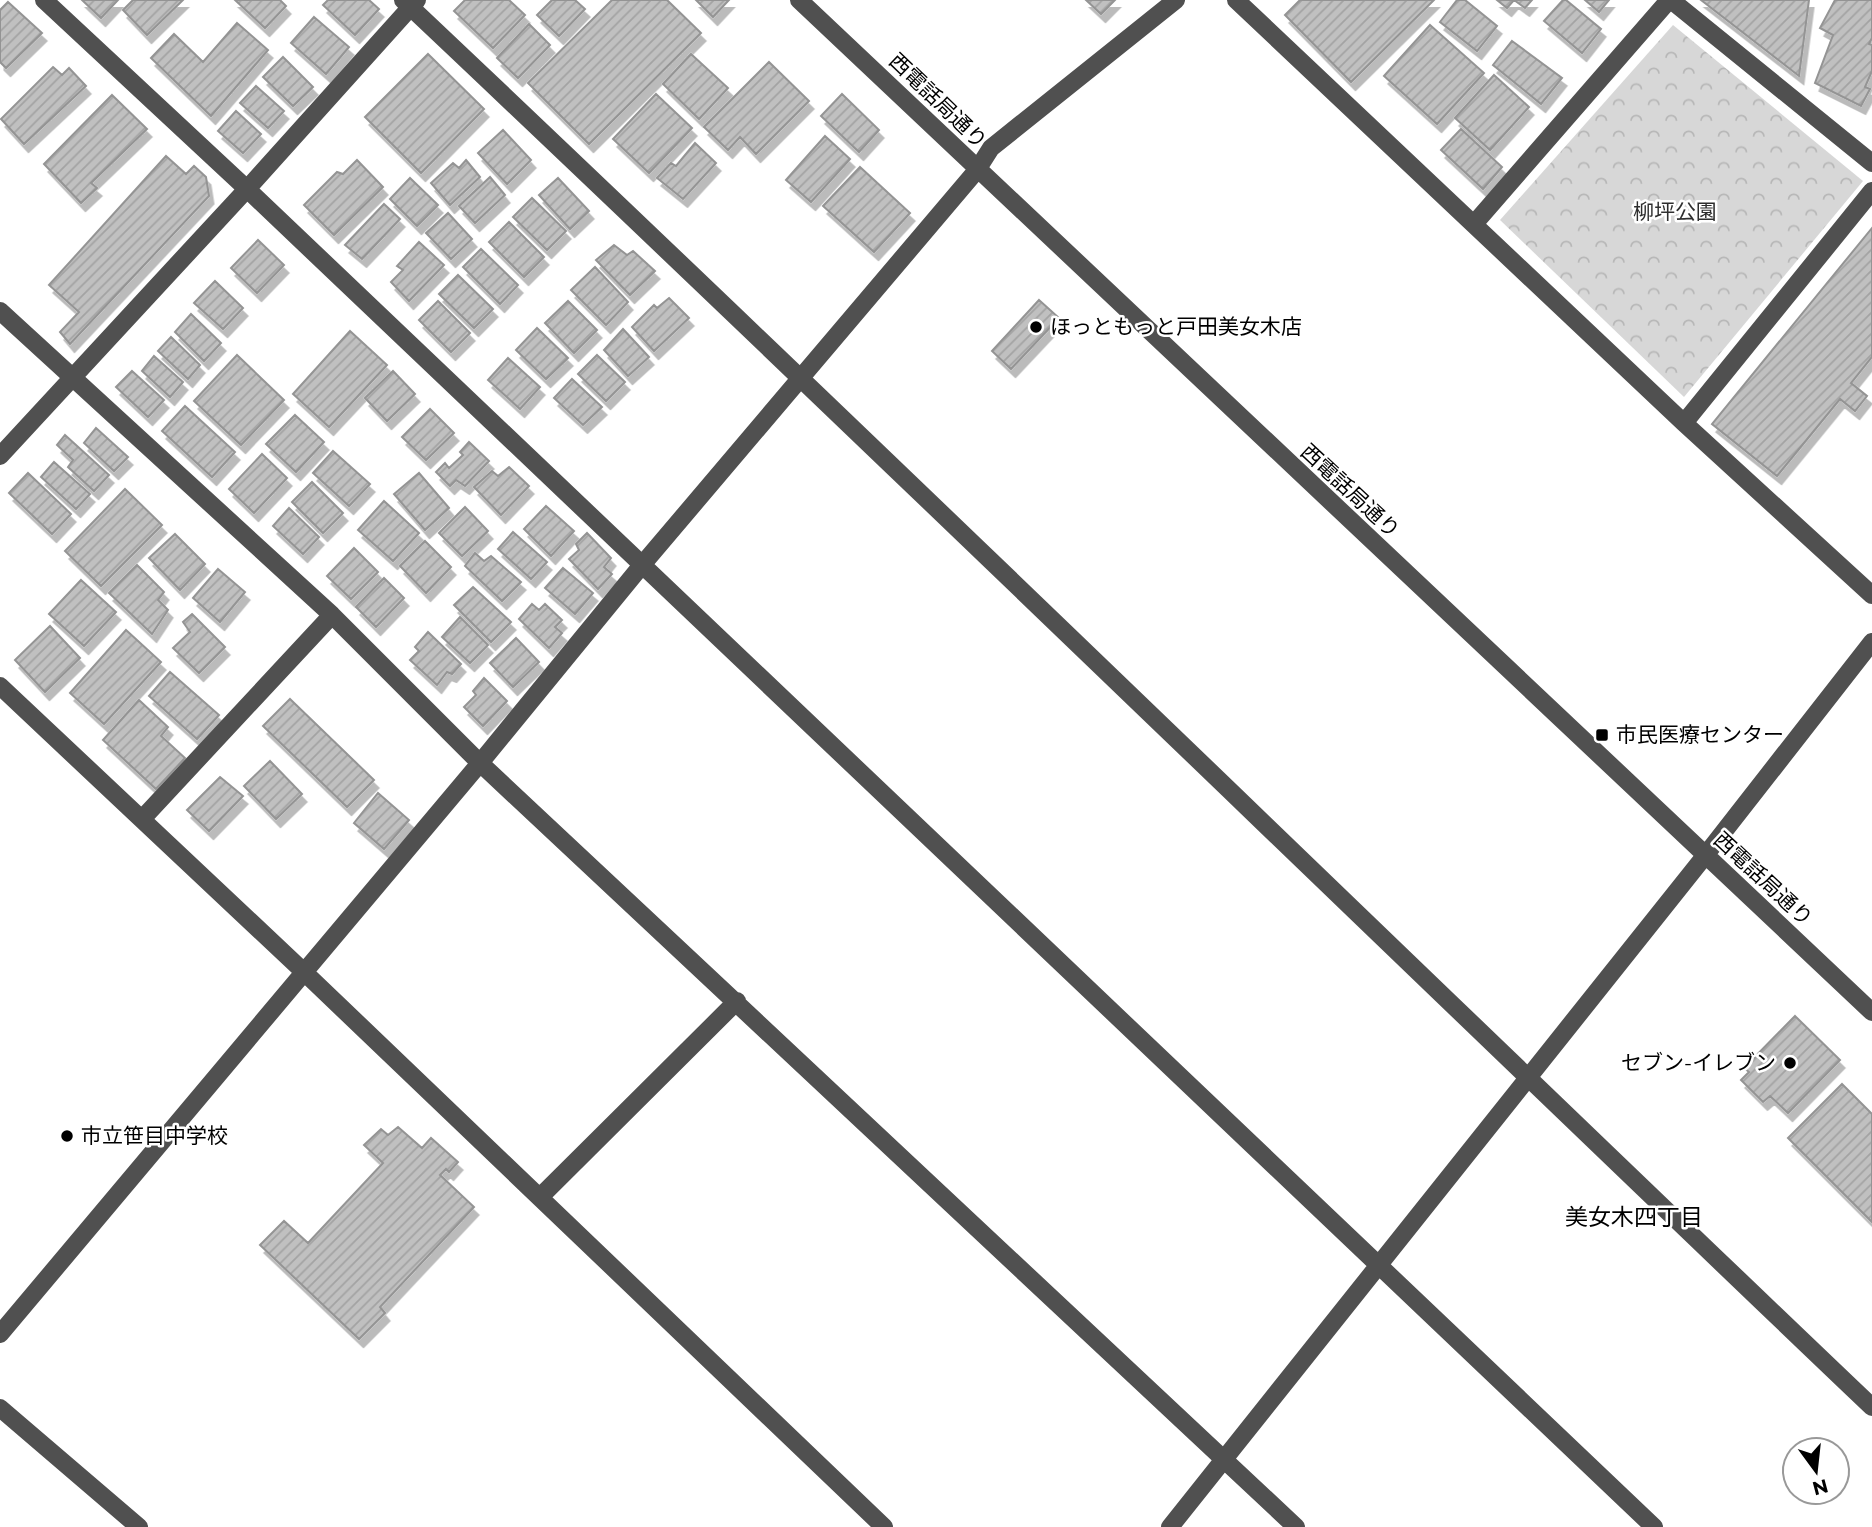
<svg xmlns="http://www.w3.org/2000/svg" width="1872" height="1527" font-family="Montserrat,'Noto Sans JP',sans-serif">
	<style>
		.park { fill: url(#park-crowns) }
		.building { fill: url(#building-hatch); stroke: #949494; stroke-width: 2; filter: url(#shadow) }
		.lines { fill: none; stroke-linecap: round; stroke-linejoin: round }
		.minor { stroke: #505050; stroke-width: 18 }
		.poi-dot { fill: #000; stroke: #fff; stroke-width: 2.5 }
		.labels { text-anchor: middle; stroke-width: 5; stroke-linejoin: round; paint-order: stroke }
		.street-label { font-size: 21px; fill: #000; stroke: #fff }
		.park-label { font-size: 21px; fill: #2e2e2e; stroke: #fff }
		.poi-label { font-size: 21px; fill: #000; stroke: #fff; text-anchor: start }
		.neighbourhood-label { font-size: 23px; fill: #000; stroke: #fff }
	</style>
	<defs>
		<pattern id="park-crowns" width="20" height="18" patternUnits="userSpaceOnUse" patternTransform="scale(1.75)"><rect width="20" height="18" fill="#d7d7d7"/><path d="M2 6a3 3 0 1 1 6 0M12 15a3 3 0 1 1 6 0" fill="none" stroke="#b7b7b7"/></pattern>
		<pattern id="building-hatch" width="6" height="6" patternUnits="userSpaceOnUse" patternTransform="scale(1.75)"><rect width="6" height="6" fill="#c0c0c0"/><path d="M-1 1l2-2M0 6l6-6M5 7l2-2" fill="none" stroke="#a3a3a3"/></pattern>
		<filter id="shadow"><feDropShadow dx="4.5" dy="8" stdDeviation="0" flood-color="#0004"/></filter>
	</defs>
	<rect width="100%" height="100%" fill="#fff"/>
	<path class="park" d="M1673,25l190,156 -179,216 -184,-177z"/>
	<path class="building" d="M82,0h36l-17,18z
		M133,0h50l-36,35 -24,-25z
		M235,0h45l6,6 -21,22z
		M328,0h41l10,9 -24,26 -32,-30z
		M465,0h44l16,15 -32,33 -39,-37z
		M552,0h23l10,9 -26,27 -22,-21z
		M612,0h55l34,33 -112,111 -61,-61z
		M696,0h33l-16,17z
		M1086,0h29l-14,14z
		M1300,0h134l-83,82 -66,-67z
		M1457,0h8l32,26 -20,25 -37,-29z
		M1497,0h35l-7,8 -11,-8 -7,8z
		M1563,0h3l35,29 -19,24 -38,-32z
		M1585,0h24l-10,12z
		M1701,0h108l-10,76z
		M1835,0h37v38l-3,6 3,1v26l-7,16 5,2 -9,17 -46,-23 18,-48 -13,-7z
		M8,2l34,31 -36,35 -6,-6v-52z
		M314,17l35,30 -23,27 -35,-31z
		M237,23l31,27 -57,66 -60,-58 23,-24 29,28z
		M529,24l21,21 -32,33 -21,-20z
		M1430,25l54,48 -47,51 -53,-48z
		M1512,41l50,37 -21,26 -48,-39z
		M428,54l56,55 -63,64 -56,-56z
		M691,54l37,34 -29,31 -36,-35z
		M283,57l30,30 -20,19 -30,-29z
		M769,62l40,39 -53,53 -16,-17 -12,13 -24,-23z
		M53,67l9,8 7,-7 17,18 -62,58 -23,-25z
		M1494,75l35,32 -39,43 -35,-32z
		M256,86l28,25 -16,17 -28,-25z
		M656,94l36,34 -43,45 -36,-34z
		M842,94l37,36 -20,22 -38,-36z
		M112,95l35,34 -56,54 6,5 -16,15 -37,-39z
		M236,111l25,23 -18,19 -25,-22z
		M1461,129l41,38 -19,22 -42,-39z
		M503,130l28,30 -24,24 -29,-31z
		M825,136l25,23 -39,43 -25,-22z
		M695,143l21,20 -33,36 -26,-21 14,-15 5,3z
		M166,156l20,18 8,-8 12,11 3,19 -139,148 -10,-12 19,-20 -30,-27z
		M357,160l26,27 -49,48 -30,-30 33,-33 6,2z
		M466,160l14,17 -30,28 -19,-22 22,-20 6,5z
		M860,167l50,46 -36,39 -51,-46z
		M490,177l15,18 -30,28 -16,-17z
		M410,178l28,27 -21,21 -27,-27z
		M558,178l31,33 -19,18 -31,-34z
		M532,198l34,33 -19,19 -34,-33z
		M384,204l16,15 -38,40 -17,-14z
		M448,213l24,26 -21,20 -25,-26z
		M509,222l35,35 -20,20 -35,-35z
		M1872,228v129l-21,26 16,13 -12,15 -15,-12 -63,77 -65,-52z
		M258,240l26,25 -27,28 -26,-25z
		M419,242l25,23 -35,36 -18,-19 12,-12 -6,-4z
		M614,245l13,10 6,-4 22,20 -25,24 -34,-35z
		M481,249l37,36 -18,19 -37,-37z
		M595,267l33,35 -22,23 -35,-35z
		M458,275l35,34 -19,19 -35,-34z
		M215,281l28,27 -20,21 -29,-26z
		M669,298l20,20 -35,33 -22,-24 22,-22 3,3z
		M1039,300l20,18 -48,51 -19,-18z
		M438,301l32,32 -19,19 -32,-32z
		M568,301l29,29 -23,23 -29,-30z
		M191,314l30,29 -17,18 -29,-29z
		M537,328l31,30 -22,21 -30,-29z
		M623,329l26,28 -21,19 -24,-26z
		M350,331l37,34 -58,62 -36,-33z
		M171,337l29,28 -12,14 -30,-28z
		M237,355l47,45 -43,45 -47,-44z
		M597,355l28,27 -19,19 -28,-27z
		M154,356l29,26 -13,15 -28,-26z
		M508,358l32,29 -20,22 -32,-29z
		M132,371l32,29 -16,17 -32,-30z
		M393,371l22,23 -28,27 -22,-23z
		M572,379l30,28 -19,18 -29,-27z
		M185,406l50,46 -23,25 -50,-46z
		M430,409l24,24 -28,27 -24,-23z
		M295,415l29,27 -28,30 -30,-28z
		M96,428l32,29 -14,14 -30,-28z
		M65,435l44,40 -15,16 -26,-24 5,-7 -16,-15z
		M469,442l20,19 -24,25 -9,-6 -6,6 -14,-14 9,-9 4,5 14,-13 -3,-3z
		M333,451l37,33 -21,22 -36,-33z
		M262,454l25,24 -33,35 -25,-24z
		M54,462l36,32 -14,15 -35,-32z
		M509,467l20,19 -28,29 -27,-28 18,-16 6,5z
		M28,473l43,41 -19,20 -43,-41z
		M419,473l30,35 -24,22 -31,-36z
		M312,482l31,31 -20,20 -31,-31z
		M125,489l37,36 -61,61 -36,-35z
		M384,501l35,32 -26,28 -35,-31z
		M546,506l28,25 -23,25 -27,-27z
		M465,507l23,24 -26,25 -23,-23z
		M289,508l30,29 -16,17 -30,-28z
		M513,532l34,30 -16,17 -33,-30z
		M587,533l24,25 -7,9 8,7 -14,15 -29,-30 10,-9 -3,-6z
		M175,534l30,30 -25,26 -31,-32z
		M425,541l26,26 -25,26 -26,-27z
		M354,548l24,24 -27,27 -24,-23z
		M475,553l9,8 7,-5 30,26 -19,19 -37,-35z
		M137,565l27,27 -6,8 10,10 -16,24 -43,-41z
		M563,568l30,25 -18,21 -30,-26z
		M218,569l27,23 -25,30 -27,-24z
		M384,578l20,20 -28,29 -20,-20z
		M81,580l35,32 -32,34 -35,-32z
		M473,587l38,35 -20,20 -37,-37z
		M532,604l7,6 6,-6 17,16 -7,7 7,6 -13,15 -30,-29z
		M192,614l33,33 -26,26 -26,-25 17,-16 -7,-10z
		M460,617l28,28 -18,18 -28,-26z
		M50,626l30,32 -35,34 -30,-32z
		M126,630l35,32 -57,62 -34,-31z
		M428,632l33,32 -9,10 -5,-2 -10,13 -27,-25 9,-9 -4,-4z
		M516,638l23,24 -26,25 -23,-24z
		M170,672l49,43 -22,24 -48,-43z
		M484,678l23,23 -24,25 -19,-19 12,-12 -3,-4z
		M290,699l84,81 -27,27 -84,-81z
		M139,700l29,27 -7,9 24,22 -29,31 -53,-49z
		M270,761l32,33 -26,25 -32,-33z
		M220,777l23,19 -34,35 -22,-21z
		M378,793l31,27 -25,29 -30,-26z
		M1795,1016l45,44 -52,53 -18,-17 -7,6 -22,-22 8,-8 -5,-4z
		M1842,1084l30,30v108l-84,-84z
		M398,1127l24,21 9,-10 27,24 -9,10 -3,-3 -6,6 34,32 -94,100 5,6 -26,26 -99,-94 24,-24 24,22 75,-80 -19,-18 17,-16 7,6z"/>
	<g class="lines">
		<path class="minor" d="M44,0l203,189 1407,1338
			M403,0c493,465 978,939 1469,1407
			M799,0l1073,1012
			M1236,0l448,423 188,172
			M1671,0l201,163
			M1474,224l195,-224
			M0,311l332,304 148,148 816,764
			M1684,423l188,-232
			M0,456l247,-267 170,-189
			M0,686l304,286 580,555
			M142,819l190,-204
			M540,1197l197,-196
			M0,1334l480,-571 162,-198 335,-395 14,-22 185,-148
			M0,1408l139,119
			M1170,1527l534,-670 168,-215"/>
	</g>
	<g class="poi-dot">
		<circle cx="1036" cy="327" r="7"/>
		<rect x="1595" y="728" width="14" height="14" rx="3.5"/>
		<circle cx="1790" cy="1063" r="7"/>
		<circle cx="67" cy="1136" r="7"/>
	</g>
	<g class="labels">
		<g class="street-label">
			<text transform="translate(938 101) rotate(44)" y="7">西電話局通り</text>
			<text transform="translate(1350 491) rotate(43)" y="7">西電話局通り</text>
			<text transform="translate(1763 879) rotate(43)" y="7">西電話局通り</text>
		</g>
		<g class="park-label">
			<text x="1675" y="219">柳坪公園</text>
		</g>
		<g class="poi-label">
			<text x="1050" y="334">ほっともっと戸田美女木店</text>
			<text x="1616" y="742">市民医療センター</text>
			<text x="1776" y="1070" text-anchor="end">セブン-イレブン</text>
			<text x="81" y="1143">市立笹目中学校</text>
		</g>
		<g class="neighbourhood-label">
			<text x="1634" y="1225">美女木四丁目</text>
		</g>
	</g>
	<g transform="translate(1816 1471) rotate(165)"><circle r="33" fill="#ffffff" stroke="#999999" stroke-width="2"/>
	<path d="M0-5L12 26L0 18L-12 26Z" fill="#000000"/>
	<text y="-10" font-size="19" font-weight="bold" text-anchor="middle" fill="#000000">N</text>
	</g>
</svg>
